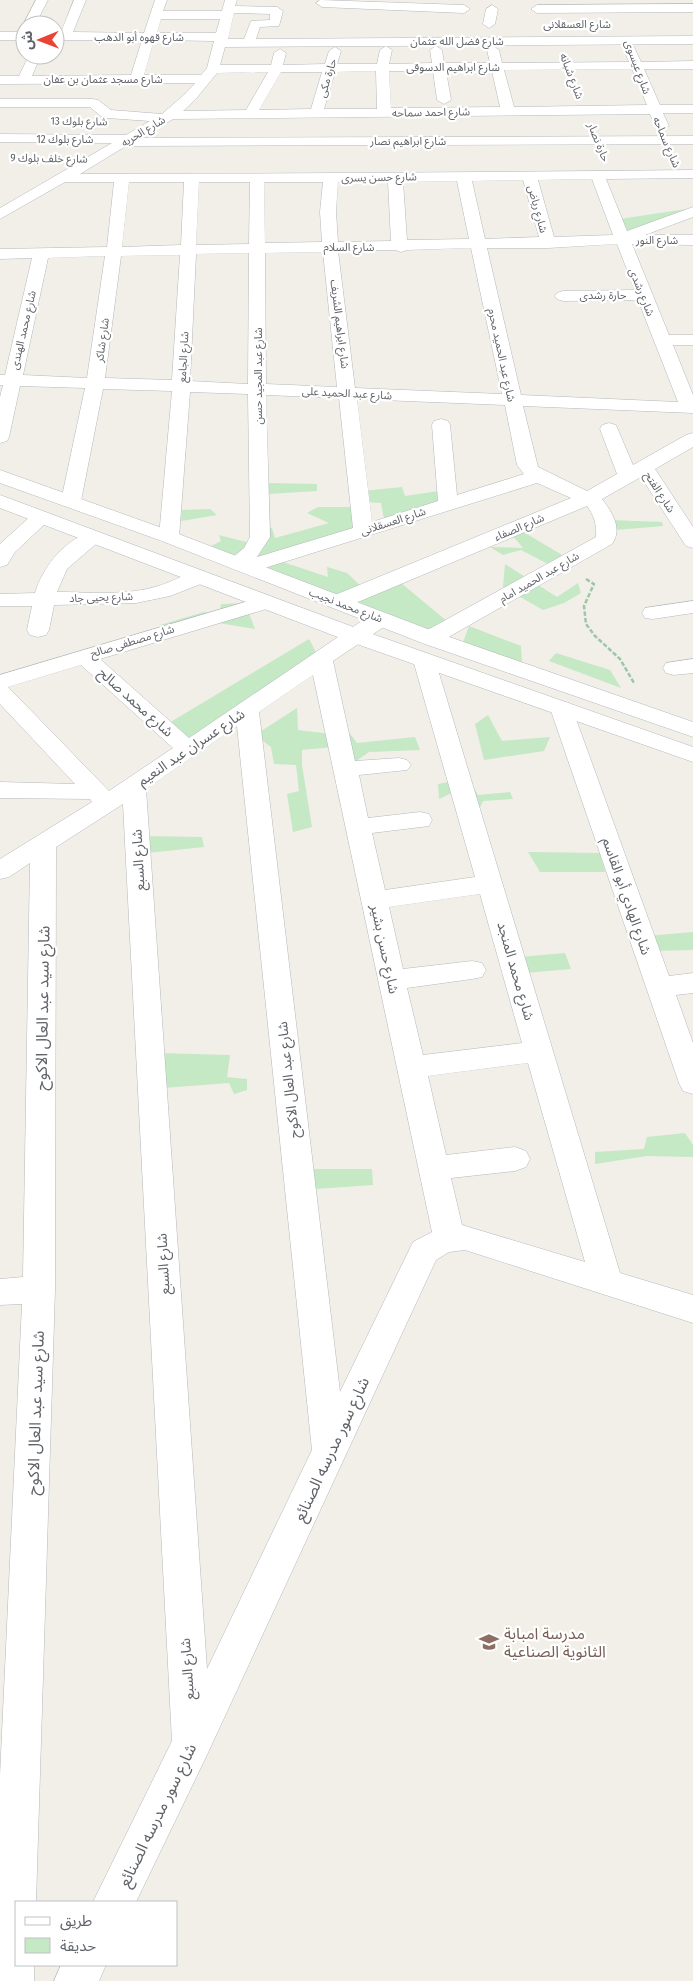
<svg xmlns="http://www.w3.org/2000/svg" width="693" height="1981" font-family="'Fira Sans Condensed','Noto Sans Arabic',sans-serif">
	<style>
		.green { fill: #c5e8c5 }
		.lines { fill: none; stroke-linecap: round; stroke-linejoin: round }
		.minor-casing { stroke: #b5b8bc; stroke-width: 1 }
		.secondary-casing { stroke: #b6babf; stroke-width: 1 }
		.path { stroke: #9cc7a9; stroke-width: 2.5; stroke-dasharray: 4.5 2; stroke-linecap: butt }
		.minor { fill: #fff; fill-rule: evenodd }
		.secondary { fill: #fff; fill-rule: evenodd }
		.labels { text-anchor: middle; stroke-width: 4.5; stroke-linejoin: round; paint-order: stroke }
		.far-street-label { font-size: 11px; fill: #5f6368; stroke: #fff }
		.street-label { font-size: 14px; fill: #5f6368; stroke: #fff }
		.near-street-label { font-size: 16px; fill: #5f6368; stroke: #fff }
		.near-education-label { font-size: 16px; fill: #785e54; stroke: #fff; text-anchor: start }
	</style>
	<rect width="100%" height="100%" fill="#f1efe8"/>
	<path class="green" d="M693,208l-68,27 -5,-16z
		M268,483l49,1v7l-49,3z
		M402,487l3,9 34,-5 1,11 -56,17 -3,-16 -17,-1 -1,-11z
		M318,507h37l2,22 -107,34 -41,-16 12,-6 -2,-6 35,9 11,-16h7l3,10 54,-15 -22,-10z
		M210,509l7,6 -36,6 1,-11z
		M609,520l53,2 1,4 -48,4z
		M520,530l44,26 -14,9 -29,-15 -18,5 -13,-8 33,1 -12,-14z
		M283,562l45,15 -1,-10 20,6 16,15 -24,10 -76,-31z
		M505,564l52,33 21,-14 3,10 -17,10 -21,7 -40,-23z
		M401,583l47,39 -19,10 -79,-30z
		M245,603l10,26 -36,-6 -45,10 -14,-8 44,-13 15,3 2,-11z
		M469,626l52,20 1,18 -60,-19z
		M309,639l9,17 -127,85 -22,-18z
		M556,653l54,17 11,18 -72,-27z
		M297,708l1,22 33,4 2,13 -31,3v15l10,62 -19,5 -6,-38 12,-3 -3,-26 -22,-1 -3,-17 -16,-12z
		M488,715l14,26 48,-4 -6,14 -60,9 -9,-36z
		M348,731l9,12 58,-6 5,13 -51,2 -17,12z
		M454,781h16l8,14 32,-3 3,7 -30,2 -5,11 -24,-20 -15,7 -1,-15z
		M142,836l60,1 2,10 -56,6z
		M528,852l72,1 5,19h-65z
		M693,932v18l-40,1 -6,-15z
		M565,953l6,16 -46,4 -6,-16z
		M157,1053l73,2 -3,22 20,2v11l-13,4 -5,-11 -66,5z
		M685,1133l8,12v12l-46,-1 -52,8v-12l49,-3 3,-12z
		M307,1169h65l1,16 -58,4z"/>
	<g class="lines">
		<defs>
			<path id="minor" d="M36,0h12l-13,25h-10v3l-2,-3z
				M74,0h12l-13,32 71,1 11,-33h12l-4,11h59l3,-11h12l-2,6 42,1 6,4 -4,15 -19,1 -4,12 437,-3v8l-468,3 -5,18h51l3,-12 6,-4 6,4 -3,12 42,-1 4,-13 6,-4 6,4 -4,13h40l3,-14 6,-4 6,4 -3,14 43,-1 -2,-13 6,-4 6,4 2,13h46l-3,-13 6,-4 6,4 3,13 127,-1 -5,-12 6,-4 4,1 7,15 52,-1v8h-49l16,36h33v8h-30l6,13 -7,4 -5,-1 -7,-15 -477,5 -32,19 552,-2v8l-567,2 -46,28c205,0 408,-2 613,-4v8l-87,1 21,52 66,-24v10l-48,18h48v10l-61,-1 37,91h24v10h-20l20,50v18l-170,-7 15,61 49,24 30,-17 -17,-45 2,-4 7,-2 7,2 17,40 53,-30 7,-2v14l-38,22 38,58v21l-7,-2 -45,-69 -39,22c10,13 21,30 10,45l-174,99 -8,2 -8,-2 -3,-5 3,-5 174,-96c1,-12 -2,-22 -9,-31l-241,101 -8,1 -8,-1 -3,-5 3,-5 241,-99 -34,-15 -282,88 -7,2 -7,-2 -2,-2 -10,-2 -3,-4 18,-15 6,-11 -2,-143 -58,-2 -11,145 -3,4 -7,2 -7,-2 -3,-4 13,-146 -69,-2 -22,112 -3,4 -7,2 -7,-2 -3,-4 24,-113 -65,-2 -11,51 -2,4 -7,2v-46l3,-12h-3v-10h5l27,-117 -32,1v-10l107,-2 7,-65h-49l-65,37v-11l112,-65 -112,-1v-8l126,1 24,-14 -43,-3 -5,-1 -12,-10h-90v-8h93l5,1 13,10 51,4 23,-20 10,-11 -195,1v-8h19l10,-21h12l-9,21 99,-1 11,-35h-87v-8h6zM234,13l36,1v6l-19,1 -7,18h-16zM161,19h59l-4,14h-59zM154,40l60,1 -7,27 -6,7h-57zM632,69l15,36 -133,2 -10,-37zM376,71l1,38h-53l11,-37zM389,71h44l4,29 7,4 7,-4 -5,-29h46l8,36 -109,1zM268,72l-22,38 -63,1 12,-11 22,-27zM281,72h41l-11,37 -52,1zM592,179l21,56 -59,2 -16,-57zM523,180l16,57 -54,2 -13,-58zM457,181l12,58 -62,1 -4,-58zM129,182h55l-3,63 -59,2zM199,182h51l-1,62 -53,1zM264,182h59l-3,30 2,30 -57,1zM338,182h50l3,59 -53,1 -2,-30zM617,244l18,46 -72,1 -6,2 -2,3 2,3 6,2 75,-1 40,102 -157,-7 -34,-147h61zM471,248l31,146 -147,-6 -17,-137 57,-1 6,2 6,-2zM323,252l14,135 -71,-3 -1,-131zM249,253l-1,131 -58,-3 6,-127zM180,255l-8,125 -67,-2 16,-122zM105,256l-18,122 -64,-3 25,-117zM266,395l73,3 14,130 -96,29 13,-20zM357,399l148,6 12,60 7,9 -67,21 -7,-70 -2,-4 -7,-2 -7,2 -2,4 6,76 -66,21z
				M320,0l144,5 6,4 -6,4 -142,-6 -6,-4z
				M693,4v8l-156,1 -6,-4 6,-4z
				M492,5l6,4 -3,15 -6,4 -6,-4 3,-15z
				M0,32h25v8h-25z
				M41,511l7,2 3,4 -3,4 -33,31 -8,13 -7,2v-23l34,-31z
				M94,531l7,2 3,4 -37,32 -10,23c32,0 70,4 101,-6 16,-4 32,-17 48,-12l3,4 -3,4 -36,14 -34,7 -82,2 -5,25 -3,5 -8,2 -8,-2 -3,-5 5,-24h-32v-12l35,-1c8,-27 31,-55 59,-62z
				M265,596l8,1 3,5 -3,5 -173,52 89,79 183,-124 8,-1 8,1 3,5 -3,5 -55,37 22,100 44,-3 8,2 4,5 -4,5 -48,5 9,43 52,-6 9,2 3,6 -3,6 -57,7 13,57 90,-13 -62,-217 3,-5 8,-2 8,2 3,5 185,613 73,22v28l-228,-73 -16,2 -13,8 -230,497 -70,145h-43l79,-161 -49,-937 -67,43 -1,442 -19,613h-20v63h18v16h-34v-205l22,-472 -22,1v-26l23,-2 7,-414 -21,14 -9,2v-20l92,-57 -2,-3 -90,-1v-16l75,2 -75,-80v-29zM81,665l92,83 -64,43 -101,-104zM313,675l119,557 -19,10 -73,150 -81,-680zM237,726l75,724 -105,219 -61,-880zM480,894l42,149 -99,12 -16,-67 65,-9 10,-2 4,-7 -4,-7 -10,-2 -69,8 -14,-62zM528,1063l57,199 -123,-37 -11,-47 64,-7 11,-4 4,-8 -4,-8 -11,-4 -69,8 -18,-79z
				M693,601v12l-40,6 -8,-1 -3,-5 3,-5z
				M693,659v14l-19,2 -8,-2 -3,-5 3,-5z
				M561,701l8,2 3,5 97,268 24,-3v20l-17,2 17,48v51l-10,-3 -4,-8 -129,-375 3,-5z
				M61,1965h45l-7,16h-45z"/>
			<path id="secondary" d="M0,470l176,63 262,100 255,89v15l-271,-94 -260,-102 -162,-58z
				M0,495l364,136 329,116v15l-345,-121 -348,-133z"/>
		</defs>
		<use href="#minor" class="minor-casing"/>
		<use href="#secondary" class="secondary-casing"/>
		<path class="path" d="M586,579l8,5 -10,22 2,18 9,12 25,23 14,24"/>
		<use href="#minor" class="minor"/>
		<use href="#secondary" class="secondary"/>
	</g>
	<defs>
		<symbol id="school-bare" viewBox="-9 -9 18 18"><path d="M0-5L7-2L0 1L-7-2ZM-4 1L0 2.5L4 1V4Q0 6-4 4Z" fill="#8d6e63" stroke="#fff" stroke-width="2.5" paint-order="stroke"/></symbol>
	</defs>
	<g fill-rule="evenodd">
		<use href="#school-bare" x="475" y="1628" width="28" height="28"/>
	</g>
	<g class="labels">
		<g class="far-street-label">
			<text x="577" y="28">شارع العسقلانى</text>
			<text x="139" y="41">شارع قهوه أبو الدهب</text>
			<text x="457" y="45">شارع فضل الله عثمان</text>
			<text x="453" y="71">شارع ابراهيم الدسوقى</text>
			<text transform="translate(638 67) rotate(70)" y="4">شارع عيسوى</text>
			<text transform="translate(572 76) rotate(69)" y="4">شارع شبانه</text>
			<text transform="translate(327 78) rotate(-73)" y="4">حارة مكى</text>
			<text x="103" y="83">شارع مسجد عثمان بن عفان</text>
			<text transform="translate(431 112) rotate(-1)" y="4">شارع احمد سماحه</text>
			<text transform="translate(79 121) rotate(1)" y="4">شارع بلوك 13</text>
			<text transform="translate(143 131) rotate(-31)" y="4">شارع الحريه</text>
			<text x="65" y="143">شارع بلوك 12</text>
			<text x="408" y="145">شارع ابراهيم نصار</text>
			<text transform="translate(599 142) rotate(68)" y="4">حارة نصار</text>
			<text transform="translate(667 142) rotate(67)" y="4">شارع سماحه</text>
			<text transform="translate(49 158) rotate(1)" y="4">شارع خلف بلوك 9</text>
			<text transform="translate(379 177) rotate(-1)" y="4">شارع حسن يسرى</text>
			<text transform="translate(538 209) rotate(75)" y="4">شارع رياض</text>
			<text x="657" y="244">شارع النور</text>
			<text x="349" y="251">شارع السلام</text>
			<text transform="translate(642 292) rotate(68)" y="4">شارع رشدى</text>
			<text x="603" y="299">حارة رشدى</text>
			<text transform="translate(340 324) rotate(83)" y="4">شارع ابراهيم الشريف</text>
			<text transform="translate(23 330) rotate(-77)" y="4">شارع محمد الهندى</text>
			<text transform="translate(102 340) rotate(-82)" y="4">شارع شاكر</text>
			<text transform="translate(502 355) rotate(78)" y="4">شارع عبد الحميد محرم</text>
			<text transform="translate(183 357) rotate(-87)" y="4">شارع الجامع</text>
			<text transform="translate(258 376) rotate(-90)" y="4">شارع عبد المجيد حسن</text>
			<text transform="translate(347 393) rotate(3)" y="4">شارع عبد الحميد على</text>
			<text transform="translate(660 492) rotate(57)" y="4">شارع الفتح</text>
			<text transform="translate(393 521) rotate(-18)" y="4">شارع العسقلانى</text>
			<text transform="translate(519 527) rotate(-23)" y="4">شارع الصفاء</text>
			<text transform="translate(539 577) rotate(-30)" y="4">شارع عبد الحميد امام</text>
			<text transform="translate(101 597) rotate(-2)" y="4">شارع يحيى جاد</text>
			<text transform="translate(346 605) rotate(21)" y="4">شارع محمد نجيب</text>
			<text transform="translate(132 641) rotate(-17)" y="4">شارع مصطفى صالح</text>
		</g>
		<g class="street-label">
			<text transform="translate(136 702) rotate(42)" y="5">شارع محمد صالح</text>
			<text transform="translate(191 747) rotate(-34)" y="5">شارع عسران عبد النعيم</text>
			<text transform="translate(138 860) rotate(-93)" y="5">شارع السبع</text>
			<text transform="translate(627 896) rotate(71)" y="5">شارع الهادي أبو القاسم</text>
			<text transform="translate(385 949) rotate(78)" y="5">شارع حسن بشير</text>
			<text transform="translate(516 971) rotate(74)" y="5">شارع محمد المنجد</text>
			<text transform="translate(288 1080) rotate(-96)" y="5">شارع عبد العال الاكوح</text>
			<text transform="translate(163 1264) rotate(-93)" y="5">شارع السبع</text>
			<text transform="translate(187 1669) rotate(-94)" y="5">شارع السبع</text>
		</g>
		<g class="near-street-label">
			<text transform="translate(42 1008) rotate(-89)" y="6">شارع سيد عبد العال الاكوح</text>
			<text transform="translate(35 1413) rotate(-88)" y="6">شارع سيد عبد العال الاكوح</text>
			<text transform="translate(331 1449) rotate(-65)" y="6">شارع سور مدرسه الصنائع</text>
			<text transform="translate(157 1815) rotate(-64)" y="6">شارع سور مدرسه الصنائع</text>
		</g>
		<g class="near-education-label">
			<text x="504" y="1639">مدرسة امبابة<tspan x="504" dy="18">الثانوية الصناعية</tspan></text>
		</g>
	</g>
	<rect x="15" y="1901" width="162" height="65" fill="#ffffff" stroke="#bfc1c3"/>
	<rect x="25" y="1917" width="25" height="8" fill="#ffffff" stroke="#bfc1c3"/>
	<text x="60" y="1926" font-size="15" fill="#5f6368">طريق</text>
	<rect x="25" y="1938" width="25" height="15" fill="#c5e8c5" stroke="#bfc1c3"/>
	<text x="60" y="1951" font-size="15" fill="#5f6368">حديقة</text>
	<g transform="translate(40 40) rotate(269)"><circle r="24" fill="#ffffff" stroke="#bfc1c3"/>
	<path d="M0-4L9 19L0 12L-9 19Z" fill="#ea4335"/>
	<text y="-8" font-size="14" font-weight="bold" text-anchor="middle" fill="#5f6368">ش</text>
	</g>
</svg>
